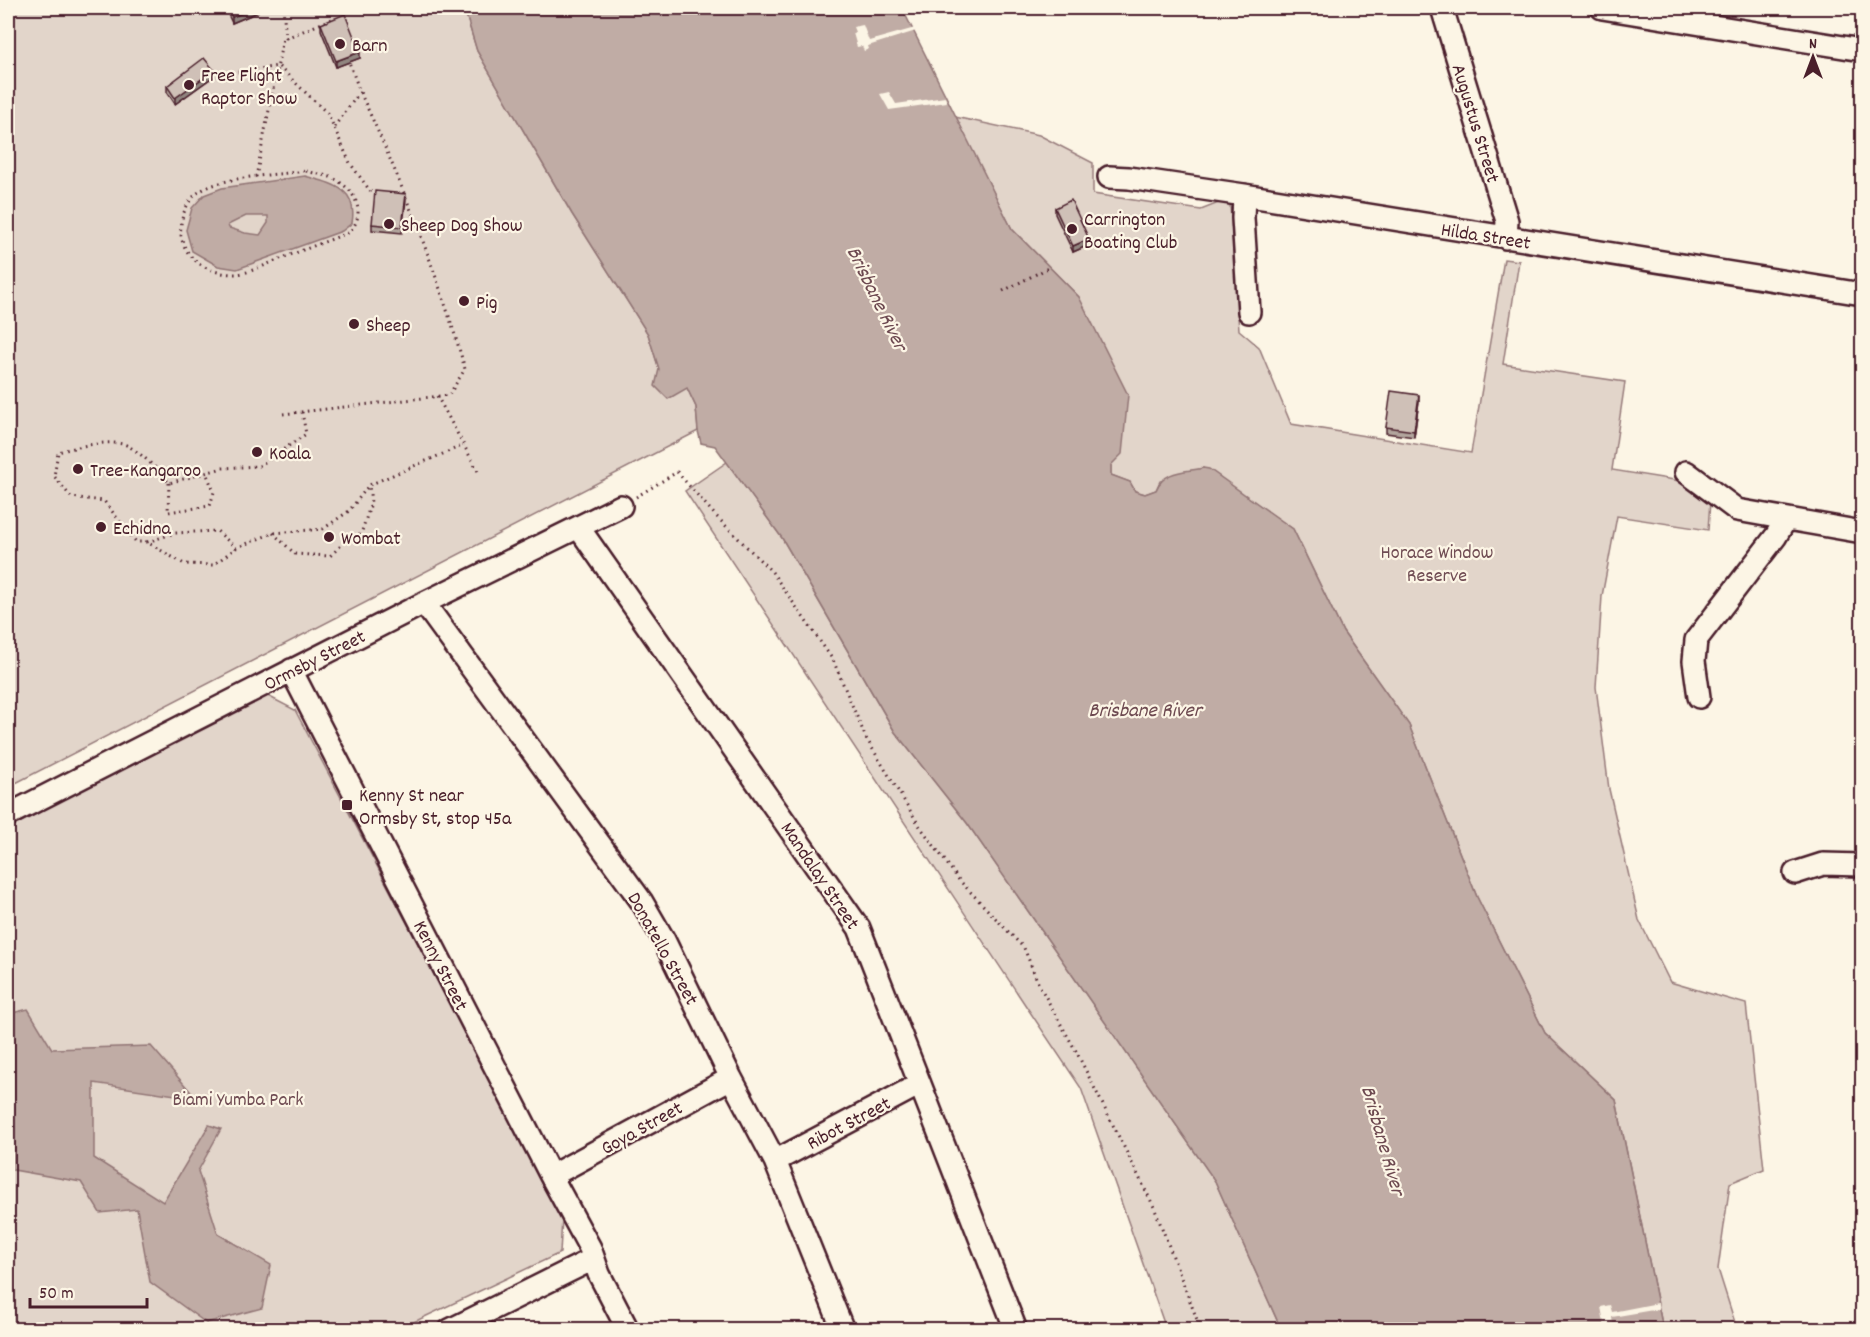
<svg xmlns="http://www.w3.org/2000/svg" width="1870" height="1337" font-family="Dekko,sans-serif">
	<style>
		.green { fill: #e2d5ca; stroke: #967a7a; stroke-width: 1.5 }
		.water { fill: #c0aca5; stroke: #917474; stroke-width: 1.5; fill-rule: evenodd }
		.pier { fill: #fcf5e5 }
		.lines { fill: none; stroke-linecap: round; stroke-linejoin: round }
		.minor-casing { stroke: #4a1f2b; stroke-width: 26 }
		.path { stroke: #4a1f2b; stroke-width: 3; stroke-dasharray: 1.5 4.5; stroke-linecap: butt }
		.minor { stroke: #fcf5e5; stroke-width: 21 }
		.wall { fill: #b2a59d; stroke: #4a1f2b; stroke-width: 1.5 }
		.shaded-wall { fill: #918680; stroke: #4a1f2b; stroke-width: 1.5 }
		.building { fill: #cfc0b7; stroke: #4a1f2b; stroke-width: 1.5 }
		.poi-dot { fill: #4a1f2b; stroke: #fcf5e5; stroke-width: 2 }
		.labels { text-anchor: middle; stroke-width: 4.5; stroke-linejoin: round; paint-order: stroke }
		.poi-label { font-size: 20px; fill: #4a1f2b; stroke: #fcf5e5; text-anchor: start }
		.street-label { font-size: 20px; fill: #4a1f2b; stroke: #fcf5e5 }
		.park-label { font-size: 20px; fill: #704c53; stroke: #fcf5e5 }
		.water-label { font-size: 21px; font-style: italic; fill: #6d4950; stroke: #fcf5e5 }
	</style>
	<rect width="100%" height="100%" fill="#fcf5e5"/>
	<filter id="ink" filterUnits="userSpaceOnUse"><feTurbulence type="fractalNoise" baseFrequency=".0167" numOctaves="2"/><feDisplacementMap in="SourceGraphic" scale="12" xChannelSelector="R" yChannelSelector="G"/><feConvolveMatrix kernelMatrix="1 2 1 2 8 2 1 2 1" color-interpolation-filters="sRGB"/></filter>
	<g filter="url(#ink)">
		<path class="green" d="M8,8h456l13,43 95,163 76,120 11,35 28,19 9,19 2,24 -690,356z
			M955,117l84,18 54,28v31l108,16 20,-8 9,3 9,125 20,17 32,77 180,29 33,-194 15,2 -16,103 122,18 -13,88 99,16 -3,44 -91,-14 -15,80 -6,91 13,102 30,131 31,62 76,22 18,165 -34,14 -12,86 19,60h-74l-47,-229 -71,-67 -68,-136 -68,-172 -66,-93 -50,-103 -90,-61 -43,13 -4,9 -11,4 -10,-3 -5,-9 -19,-7v-10l-32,-168 -67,-68z
			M727,462l55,76 113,194 72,91 248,358 66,148h-115l-85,-241 -55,-82 -341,-515z
			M262,693l33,17 267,508 -2,35 -161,76 -391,1v-501z"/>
		<path class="water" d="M464,8h438l110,221 67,68 49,98 -6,59 -11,11v10l19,7 5,9 10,3 11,-4c8,-20 29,-18 47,-22l6,1 84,60 50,103 66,93 68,172 68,136 71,67 47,229h-382l-66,-148 -248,-358 -72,-91 -113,-194 -67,-92 -14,-3 -3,-12 -2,-24 -9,-19 -19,11 -13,-13 4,-17 -11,-35 -76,-120 -95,-163z
			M305,176c28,8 53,12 47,47l-10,8 -105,38 -19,-3 -26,-15 -6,-21 6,-22 12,-13 18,-7zM246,216h22v7l-8,12 -15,-2 -16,-5 -1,-3z
			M28,1009l24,40 99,-3 45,52 -102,-15v75l69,44 46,-77 12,4 -23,42 20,63 53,31 -9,43 -56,15 -56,-41 -13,-73 -37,4 -19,-31 -73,-13v-155z"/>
		<path class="pier" d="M863,25l6,16 46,-13 1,3 -48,15 1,3 -5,2 -2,-5 -5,1 -4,-14 2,-1 -2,-5z
			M889,92l7,12 49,-7 2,5 -58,8 -9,-16z
			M1658,1303l1,6 -47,8 1,9 -8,2 -4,-21 9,-2 2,7z"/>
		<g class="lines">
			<defs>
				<path id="minor" d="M1442,8l65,213 -1,17
					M1602,8l260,42
					M1109,177l20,1 115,17 618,99
					M1244,195l-1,23 6,94
					M1686,472l51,38 125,22
					M579,528l280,400 157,402
					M424,603l218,299 22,38 67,138 44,83 68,169
					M291,670l260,506 39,72 9,26 29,56
					M1699,697l-5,-36 2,-21 80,-104 10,-17
					M8,815l416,-212 197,-97
					M1795,873l28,-9 39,1
					M775,1161l145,-77
					M551,1176l180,-98
					M450,1330l143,-71"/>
			</defs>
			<use href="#minor" class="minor-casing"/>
			<path class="path" d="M286,38l46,-19 1,2
				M214,76l64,-10 50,48 22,49 23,32
				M334,127l26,-35 -11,-30
				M306,171c10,3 24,4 32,10 20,12 28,36 10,52 -24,9 -48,18 -73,28 -12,5 -26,12 -39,13 -36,1 -67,-27 -51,-64 3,-7 8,-14 14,-18 23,-16 78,-17 107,-21z
				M256,177l27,-139h3l-3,-30
				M1003,291l47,-24
				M437,396l43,79
				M302,412l4,22 -47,32 -36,2 -54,15c-7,-10 -35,-37 -46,-39 -20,-4 -46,3 -65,8l-4,24 17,21 33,4 32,41h11l37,22 29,1 23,-17 37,-15 50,-4 26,-18 20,-26 95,-40
				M283,414l166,-19 16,-26c-27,-95 -63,-187 -105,-277
				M169,483l-1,29 42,-6 4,-14 -8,-20
				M636,497l41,-25 38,43 57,57 61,88 33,78 53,87 40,55 65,68 15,37 37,66 78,156 47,123
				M273,533l22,21 35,2 17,-16 14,-6 10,-31 -2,-18
				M147,542l28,-9 42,-2 19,17"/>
			<use href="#minor" class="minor"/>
		</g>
		<path class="wall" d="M225,8h33v4l-26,11z
			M321,24l39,34 -24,9 -15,-37z
			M214,76l-39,28 -8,-12v-6z
			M406,200l-4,33 -30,-3v-6z
			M1055,208l34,37 -16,7 -18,-38z
			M1419,401l-5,36 -28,-4v-6z"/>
		<path class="shaded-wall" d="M255,8h3v4l-26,11v-6z
			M360,52v6l-24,9v-6z
			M214,70v6l-39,28v-6z
			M1089,239v6l-16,7v-6z
			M1419,395v6l-5,36v-6z"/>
		<path class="building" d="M228,8h27l-23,9z
			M345,14l15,38 -24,9 -15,-37z
			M204,58l10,12 -39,28 -8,-12z
			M375,191l31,3 -4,33 -30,-3z
			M1071,200l18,39 -16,7 -18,-38z
			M1391,391l28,4 -5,36 -28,-4z"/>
	</g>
	<g class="poi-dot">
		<circle cx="340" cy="44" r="6"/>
		<circle cx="189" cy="85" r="6"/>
		<circle cx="389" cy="224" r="6"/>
		<circle cx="1072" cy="229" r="6"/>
		<circle cx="464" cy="301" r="6"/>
		<circle cx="354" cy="324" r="6"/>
		<circle cx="257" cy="452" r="6"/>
		<circle cx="78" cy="469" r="6"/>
		<circle cx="101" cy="527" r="6"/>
		<circle cx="329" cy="537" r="6"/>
		<rect x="341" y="799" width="12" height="12" rx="3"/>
	</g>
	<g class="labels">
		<g class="poi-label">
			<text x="352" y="51">Barn</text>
			<text x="201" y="81">Free Flight<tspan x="201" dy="23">Raptor Show</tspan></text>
			<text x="1084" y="225">Carrington<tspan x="1084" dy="23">Boating Club</tspan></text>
			<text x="401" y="231">Sheep Dog Show</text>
			<text x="476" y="308">Pig</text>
			<text x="366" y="331">Sheep</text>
			<text x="269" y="459">Koala</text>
			<text x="90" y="476">Tree-Kangaroo</text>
			<text x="113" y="534">Echidna</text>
			<text x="341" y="544">Wombat</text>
			<text x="359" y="801">Kenny St near<tspan x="359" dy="23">Ormsby St, stop 45a</tspan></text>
		</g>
		<g class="street-label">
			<text transform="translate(1477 123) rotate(73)" y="7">Augustus Street</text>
			<text transform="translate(1486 235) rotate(9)" y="7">Hilda Street</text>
			<text transform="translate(314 659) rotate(-27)" y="7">Ormsby Street</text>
			<text transform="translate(821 875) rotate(56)" y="7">Mandalay Street</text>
			<text transform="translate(664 948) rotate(61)" y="7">Donatello Street</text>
			<text transform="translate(442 965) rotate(63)" y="7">Kenny Street</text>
			<text transform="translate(848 1122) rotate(-28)" y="7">Ribot Street</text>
			<text transform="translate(641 1127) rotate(-29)" y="7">Goya Street</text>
		</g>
		<g class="park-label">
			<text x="1437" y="558">Horace Window<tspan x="1437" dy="23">Reserve</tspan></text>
			<text x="238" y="1105">Biami Yumba Park</text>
		</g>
		<g class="water-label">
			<text transform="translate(878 298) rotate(64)" y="7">Brisbane River</text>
			<text x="1145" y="716">Brisbane River</text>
			<text transform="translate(1384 1140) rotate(74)" y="7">Brisbane River</text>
		</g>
	</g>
	<rect width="1870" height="1337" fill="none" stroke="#fcf5e5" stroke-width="30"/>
	<rect x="15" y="15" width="1840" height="1307" fill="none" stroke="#4a1f2b" stroke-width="2" filter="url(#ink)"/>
	<g transform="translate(1813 57)" stroke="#fcf5e5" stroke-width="4.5" paint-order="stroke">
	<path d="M0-4.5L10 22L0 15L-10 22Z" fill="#4a1f2b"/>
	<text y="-9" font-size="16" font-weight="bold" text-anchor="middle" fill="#4a1f2b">N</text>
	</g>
	<path d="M30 1298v9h117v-9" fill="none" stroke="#4a1f2b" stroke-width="3"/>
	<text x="39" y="1298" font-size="18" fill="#4a1f2b" stroke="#fcf5e5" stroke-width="4.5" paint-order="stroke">50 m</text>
</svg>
